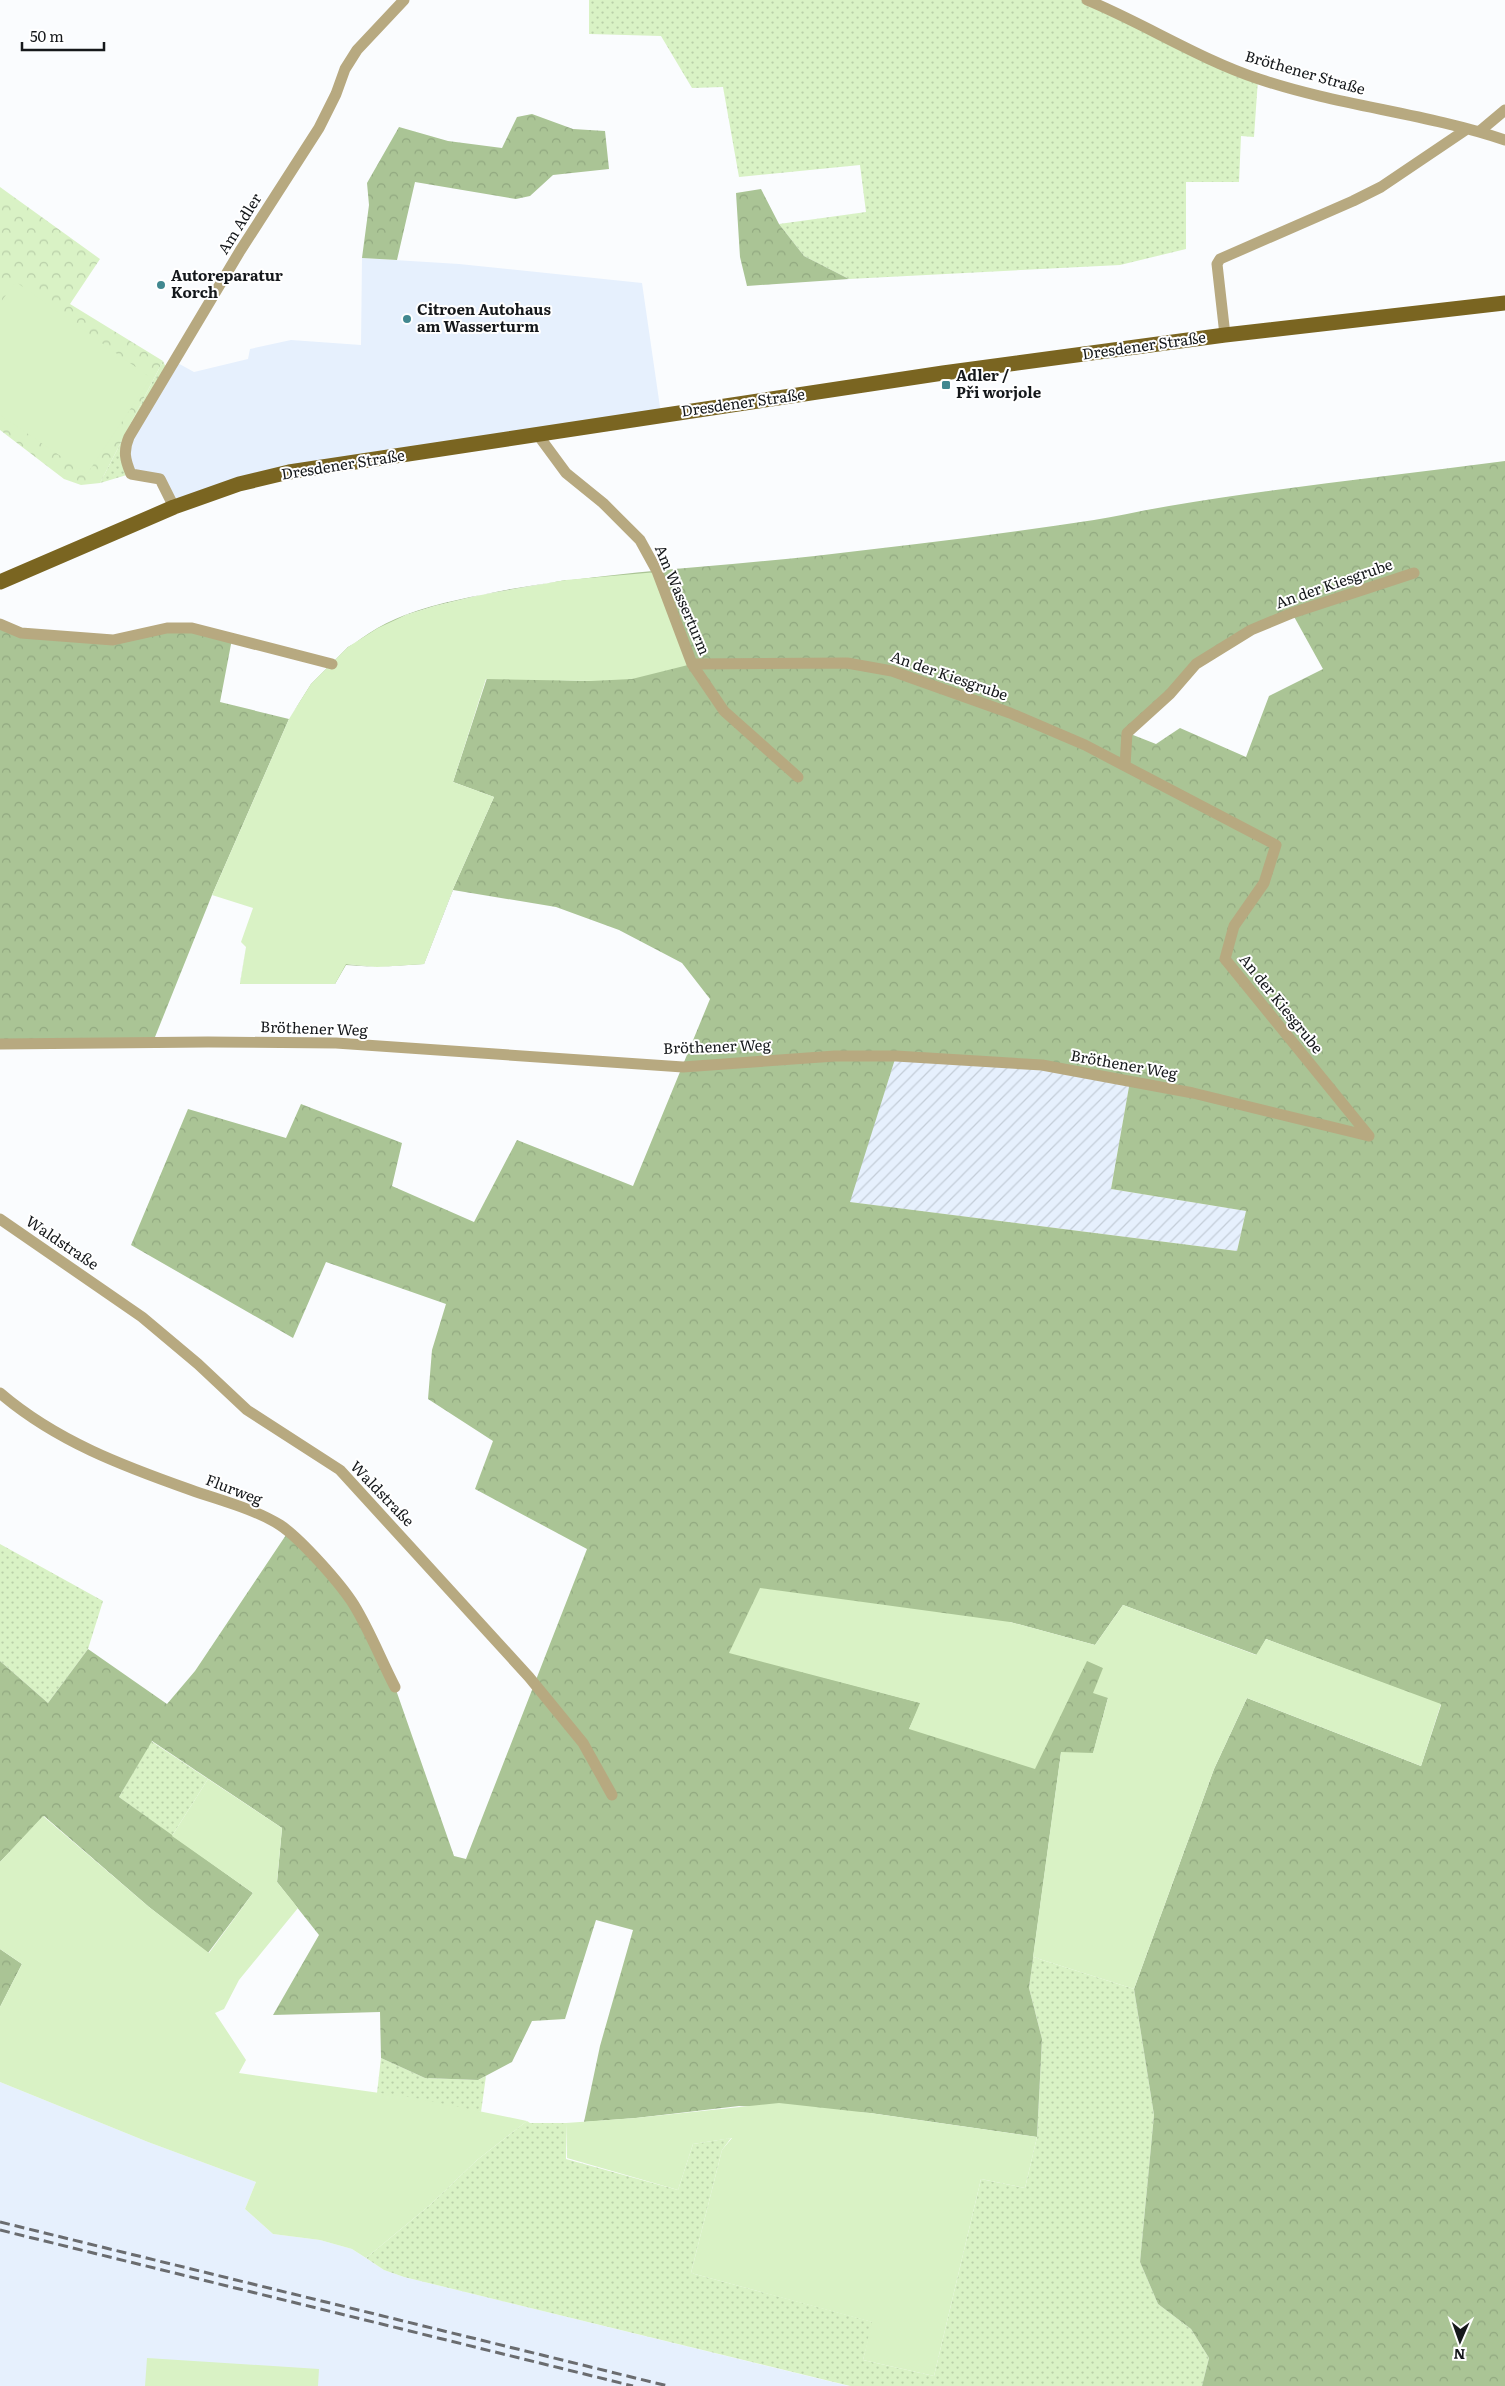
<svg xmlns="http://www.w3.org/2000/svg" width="1505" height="2386" font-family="Literata,serif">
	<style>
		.built { fill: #e6f0fd }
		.industrial { fill: url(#industrial-furrows) }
		.grass { fill: url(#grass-dots) }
		.forest { fill: url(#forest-crowns); fill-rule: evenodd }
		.park { fill: url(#park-crowns) }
		.garden { fill: #d9f2c5 }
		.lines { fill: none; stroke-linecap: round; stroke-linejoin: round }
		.minor { stroke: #b7a980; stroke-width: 11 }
		.major { stroke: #7a6521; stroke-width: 15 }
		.rail { stroke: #6a6c6f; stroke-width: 3; stroke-dasharray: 10 5; stroke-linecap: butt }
		.poi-dot { fill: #418890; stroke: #fff; stroke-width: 2 }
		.labels { text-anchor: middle; stroke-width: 4; stroke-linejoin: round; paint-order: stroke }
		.street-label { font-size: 15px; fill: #15181b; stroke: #fff }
		.poi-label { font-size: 15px; font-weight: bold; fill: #15181b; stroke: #fff; text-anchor: start }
	</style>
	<defs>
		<pattern id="industrial-furrows" width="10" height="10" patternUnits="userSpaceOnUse" patternTransform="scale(1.25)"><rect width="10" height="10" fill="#e6f0fd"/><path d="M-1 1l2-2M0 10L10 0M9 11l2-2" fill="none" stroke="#c4cdd8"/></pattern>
		<pattern id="grass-dots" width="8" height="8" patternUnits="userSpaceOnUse" patternTransform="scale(1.25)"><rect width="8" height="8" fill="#d9f2c5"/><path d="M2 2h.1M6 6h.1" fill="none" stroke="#b9cfa9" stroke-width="1.8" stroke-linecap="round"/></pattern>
		<pattern id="forest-crowns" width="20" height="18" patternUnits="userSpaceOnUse" patternTransform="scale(1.25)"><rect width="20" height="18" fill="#aac495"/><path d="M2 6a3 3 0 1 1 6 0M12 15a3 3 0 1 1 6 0" fill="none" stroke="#91a880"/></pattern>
		<pattern id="park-crowns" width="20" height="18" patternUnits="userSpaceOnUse" patternTransform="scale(1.25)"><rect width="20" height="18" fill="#d9f2c5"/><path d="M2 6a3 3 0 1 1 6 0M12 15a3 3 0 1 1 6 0" fill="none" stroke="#b9cfa9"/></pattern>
	</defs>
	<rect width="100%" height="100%" fill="#fafcfe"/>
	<path class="built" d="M362,258l97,6 183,19 19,131 -336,51 -151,41 -14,-28 -29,-4 -2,-37 45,-76 20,11 54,-13 2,-10 41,-9 70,5z
		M0,2082l148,60 108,40 -11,27 28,25 47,6 32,9 32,21 20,7 445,109h-849z"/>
	<path class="industrial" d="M896,1056l146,9 88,16 -19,108 135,22 -9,40 -388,-49z"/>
	<path class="grass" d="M589,0h497l172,79 -4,58 -13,-1 -2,46h-53v67l-66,16 -271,14 -45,-23 -25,-32 87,-12 -6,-47 -121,12 -16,-90 -31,1 -31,-52 -72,-2z
		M163,361l5,11 -39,65 1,37 -30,9z
		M0,1544l103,57 -15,48 -40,54 -48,-42z
		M151,1741l57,38 -36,57 -53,-39z
		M1033,1957l101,32 20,126 -14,147 18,42 33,25 18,29 -7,28h-352l-446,-109 -20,-7 -18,-12 64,-53 47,-45 50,-39 3,2h36v36l112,31 15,-46 38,-6 -9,12 -31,123 182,49 -10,38 71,16 47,-197 44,9 12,-51 5,-98 -13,-51z
		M381,2058l44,20 53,2 8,-4 -5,36 -104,-19z"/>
	<path class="forest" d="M532,114l41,15 32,2 4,38 -56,6 -23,21 -14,3 -101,-17 -18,78 -35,-2 7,-53 -2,-22 32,-56 49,14 54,7 15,-31z
		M761,189l18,35 25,32 45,23 -102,7 -7,-29 -4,-64z
		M1505,461v1925h-303l7,-28 -18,-29 -33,-25 -18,-42 14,-147 -20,-126 80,-220 33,-71 174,68 20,-61 -175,-66 -9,16 -134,-50 -28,40 -85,-23 -281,30 192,51 -12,26 178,-69 17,8 4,30 -15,56 -32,-1 -32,235 13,51 -5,98 -167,-24 -131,-7 -103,12 -52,4 16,-76 33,-116 -37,-10 -31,99 -33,2 -20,41 -34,18 -53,-2 -44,-20 -1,-46 -107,3 46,-80 -42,-53 5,-54 -130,-87 -33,56 134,96 -45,60 -59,-46 -105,-91 -44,46v-201l48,42 40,-54 79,55 28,-33 93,-139 66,73 41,82 59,169 12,3 121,-310 -112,-60 18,-48 -65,-42 4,-49 14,-46 -120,-42 -33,76 -162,-93 57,-136 98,29 15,-34 101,39 -10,43 82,36 43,-82 116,46 77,-187 -28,-36 -63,-33 -63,-23 -103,-17 -29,74 -47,3 -31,-2 -11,19h-95l6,-37 -5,-5 12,-34 -41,-13 -59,147 -153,2v-419l113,15 54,-12 65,11 -12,63 69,17c29,-46 64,-84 116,-104 34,-13 71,-19 106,-26 100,-17 203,-22 304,-33 93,-11 187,-22 279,-36 25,-4 50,-10 75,-14 112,-19 224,-30 336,-45zM566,580l25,101 -104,-3 -34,104 41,15 -41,92 -29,74 -47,4 -31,-3 -106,19 6,-36 -5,-5 12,-34 -41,-13 77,-176 22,-35 37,-37 58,-32 29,-9 46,-11zM1292,613l31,56 -54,27 -23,61 -66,-29 -24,16 -28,-11 69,-68zM896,1056l146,9 88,16 -19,108 135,22 -9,40 -387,-49z
		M0,1949l22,15 -22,43z"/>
	<path class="park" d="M0,187l100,72 -30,45 93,57 -63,122 -19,2 -17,-6 -64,-49z"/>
	<path class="garden" d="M16,282l135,96 -64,96 -87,-59v-112z
		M657,572l35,92 -60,15 -41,2 -105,-2 -33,103 41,15 -41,92 -29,75 -47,3 -31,-3 -11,20h-95l6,-37 -5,-5 12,-34 -41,-13 77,-176 22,-35 37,-37 30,-19 28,-13 29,-9 46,-11 85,-15z
		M760,1588l250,34 85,23 28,-40 133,50 10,-16 175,65 -20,62 -174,-68 -33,71 -80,220 -101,-32 28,-205 32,1 15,-55 -15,-5 10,-25 -16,-7 -52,108 -126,-40 11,-26 -191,-50z
		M208,1779l74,49 -5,54 21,26 -59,72 -15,29 -9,4 31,47 -7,13 176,25 112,23 -50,39 -47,45 -64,53 -14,-9 -32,-9 -47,-6 -28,-25 11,-27 -108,-40 -148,-60v-75l22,-43 -22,-15v-87l43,-46 106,91 60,46 44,-60 -81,-57z
		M779,2103l91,10 167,24 -12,51 -44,-9 -47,197 -71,-16 9,-38 -181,-49 31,-123 10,-12 -39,6 -15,46 -111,-32 -1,-35 69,-5z
		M147,2358l172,11 -1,17h-173z"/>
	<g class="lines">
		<path class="minor" d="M1087,0c58,24 112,59 172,79 80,27 166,34 246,61
			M1480,131l25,-21
			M1225,335l-8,-71 3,-5 133,-58 28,-14 86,-58
			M538,435l28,38 37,30 37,37 17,31 35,93 32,47 74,66
			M174,507l-14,-28 -29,-5c-6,-14 -8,-23 -2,-37l111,-186 79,-123 17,-34 9,-25 12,-19 47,-50
			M0,624l21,9 92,7 54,-12h25l140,36
			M692,664l155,-1 45,8 118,42 75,32 191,100 -12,38 -30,43 -9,33 144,177
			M1125,766l2,-33 43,-39 26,-30 55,-34 41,-17 122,-40
			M0,1044l208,-2 128,1 347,24 152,-11h61l146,9 151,28 176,43
			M0,1219l142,98 56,47 49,46 93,60 189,207 54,66 29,52
			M0,1393c56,48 123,73 191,97 28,10 64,19 89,35 20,13 61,59 74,80 16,26 27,55 41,82"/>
		<path class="major" d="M0,582l174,-75 65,-23 50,-12 654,-99 282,-38 280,-32"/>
		<path class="rail" d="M0,2222l668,164
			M0,2230l633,156"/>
	</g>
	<g class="poi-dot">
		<circle cx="161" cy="285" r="5"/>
		<circle cx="407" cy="319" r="5"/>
		<rect x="941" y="380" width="10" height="10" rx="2.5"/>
	</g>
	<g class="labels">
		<g class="street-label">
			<text transform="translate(1305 73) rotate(16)" y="5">Bröthener Straße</text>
			<text transform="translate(240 224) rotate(-58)" y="5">Am Adler</text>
			<text transform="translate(1144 346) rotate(-8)" y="5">Dresdener Straße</text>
			<text transform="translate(743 403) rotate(-8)" y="5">Dresdener Straße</text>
			<text transform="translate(343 465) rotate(-9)" y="5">Dresdener Straße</text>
			<text transform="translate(1334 584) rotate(-19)" y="5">An der Kiesgrube</text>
			<text transform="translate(682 600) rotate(67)" y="5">Am Wasserturm</text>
			<text transform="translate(949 676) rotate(19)" y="5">An der Kiesgrube</text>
			<text transform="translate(1281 1004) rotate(51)" y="5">An der Kiesgrube</text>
			<text transform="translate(314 1029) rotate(2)" y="5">Bröthener Weg</text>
			<text transform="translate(717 1047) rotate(-2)" y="5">Bröthener Weg</text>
			<text transform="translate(1124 1065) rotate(10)" y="5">Bröthener Weg</text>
			<text transform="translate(62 1243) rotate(34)" y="5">Waldstraße</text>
			<text transform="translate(234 1490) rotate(21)" y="5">Flurweg</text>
			<text transform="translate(382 1494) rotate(46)" y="5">Waldstraße</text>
		</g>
		<g class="poi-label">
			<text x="171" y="281">Autoreparatur<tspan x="171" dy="17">Korch</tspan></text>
			<text x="417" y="315">Citroen Autohaus<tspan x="417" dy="17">am Wasserturm</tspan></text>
			<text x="956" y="381">Adler /<tspan x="956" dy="17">Při worjole</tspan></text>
		</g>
	</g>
	<g transform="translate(1460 2341) rotate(182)" stroke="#ffffff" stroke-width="4" paint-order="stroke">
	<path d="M0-4L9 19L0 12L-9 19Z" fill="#15181b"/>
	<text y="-8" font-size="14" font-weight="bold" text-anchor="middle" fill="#15181b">N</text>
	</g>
	<path d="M22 42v8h82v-8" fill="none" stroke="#15181b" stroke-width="2.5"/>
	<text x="30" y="42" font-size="15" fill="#15181b" stroke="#ffffff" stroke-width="4" paint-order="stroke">50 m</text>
</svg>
